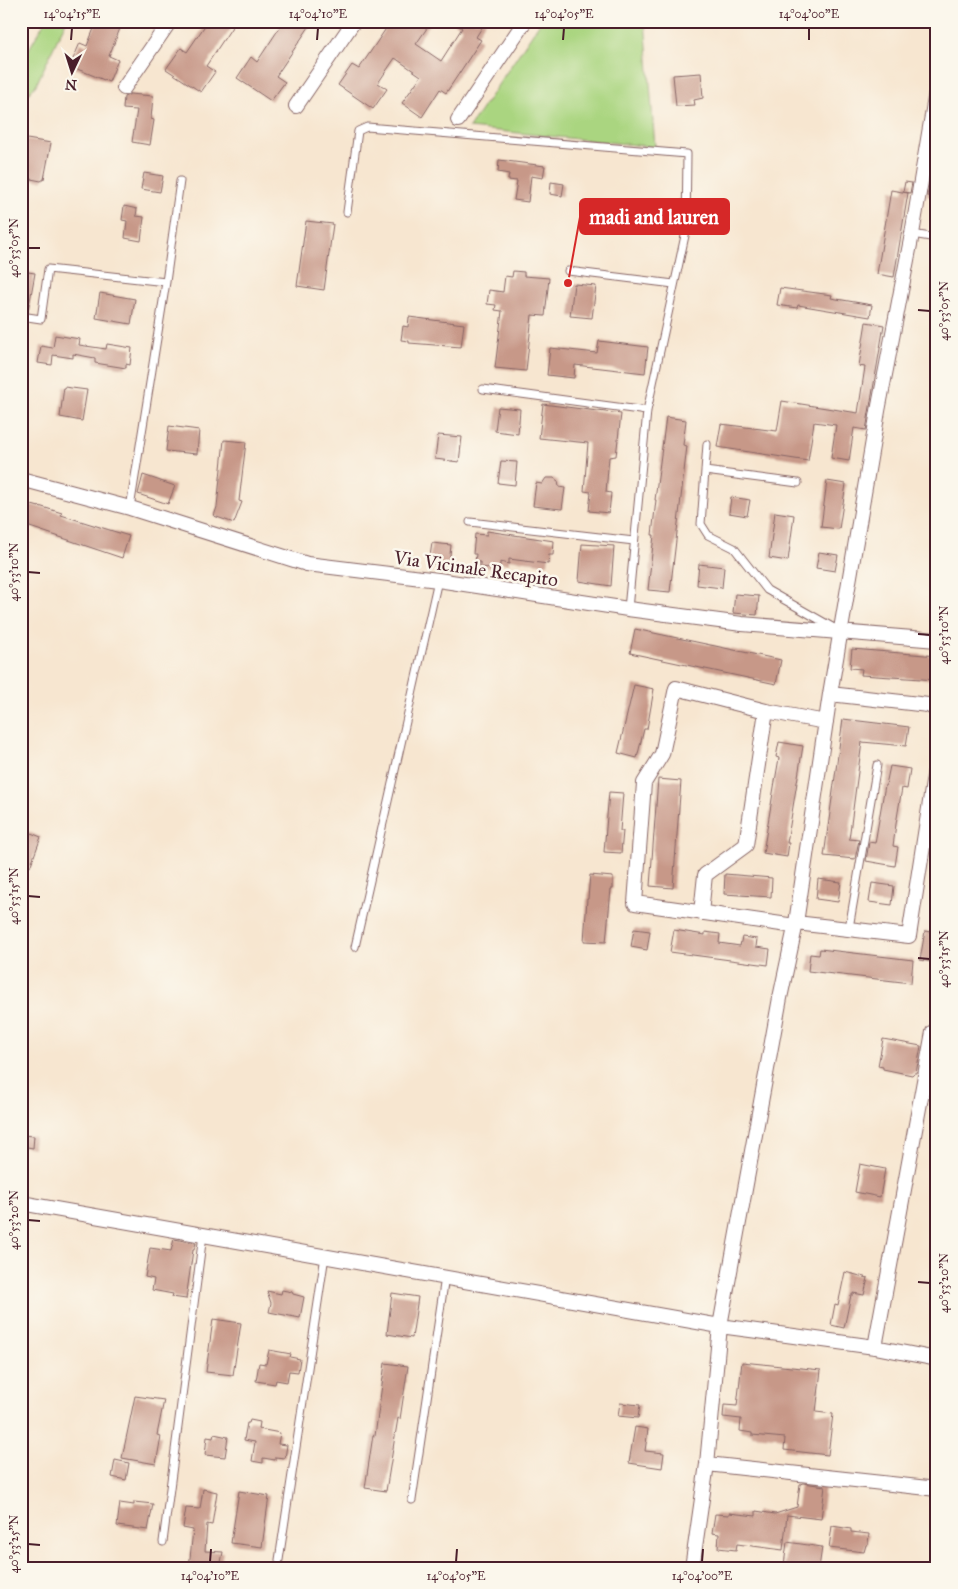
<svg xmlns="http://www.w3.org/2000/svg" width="958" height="1589" font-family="'IM FELL Great Primer',serif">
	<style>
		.green { fill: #aad580; stroke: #7a7a56 }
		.building { fill: #c79888 }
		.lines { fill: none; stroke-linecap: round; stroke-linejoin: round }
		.lane-casing { stroke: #876565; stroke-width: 9 }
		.street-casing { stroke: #876565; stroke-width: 16 }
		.lane { stroke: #fff; stroke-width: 7 }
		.street { stroke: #fff; stroke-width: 14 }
		.ticks { fill: none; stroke: #4a1f2b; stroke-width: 2 }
		.labels { text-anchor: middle; stroke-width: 5; stroke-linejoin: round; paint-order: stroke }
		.street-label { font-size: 19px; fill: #4a1f2b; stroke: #fbf7ec }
		.leader { fill: none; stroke: #d62828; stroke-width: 2 }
		.callout-dot { fill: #d62828; stroke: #fbf7ec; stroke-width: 2 }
		.callout { fill: #d62828; stroke: #d62828; stroke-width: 2 }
		.callout-label { font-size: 20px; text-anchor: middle; font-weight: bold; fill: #fff }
		.neatline { fill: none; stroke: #4a1f2b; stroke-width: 2 }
		.ticks-label { font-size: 12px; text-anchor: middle; fill: #4a1f2b }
	</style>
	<rect width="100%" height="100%" fill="#fbf7ec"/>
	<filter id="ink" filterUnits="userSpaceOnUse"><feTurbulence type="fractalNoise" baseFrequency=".02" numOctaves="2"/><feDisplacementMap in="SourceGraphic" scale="10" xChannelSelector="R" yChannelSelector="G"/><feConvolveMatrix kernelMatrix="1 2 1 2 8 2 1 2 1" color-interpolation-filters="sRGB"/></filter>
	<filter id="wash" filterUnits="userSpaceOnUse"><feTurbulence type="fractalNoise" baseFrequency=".0096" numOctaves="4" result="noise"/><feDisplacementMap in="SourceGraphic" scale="20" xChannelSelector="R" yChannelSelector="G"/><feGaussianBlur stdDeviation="1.12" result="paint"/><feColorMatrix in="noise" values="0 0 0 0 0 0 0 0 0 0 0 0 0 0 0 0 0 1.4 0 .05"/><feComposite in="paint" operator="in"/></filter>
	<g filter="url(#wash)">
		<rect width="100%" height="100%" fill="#f7e6d0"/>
		<path class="green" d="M45,21h21l-30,64 -15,17v-39z
			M541,21h104l10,126 -186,-19z"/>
		<g id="blocks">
			<path class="building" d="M97,21h26l-14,35 9,4 -9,22 -39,-16 10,-23 7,3z
				M208,21h28l-30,45 9,6 -14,20 -35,-23 15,-21 6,4z
				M284,21h29l-37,55 9,6 -14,19 -34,-23 14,-21 6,5z
				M391,21h41l-16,23 25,17 21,-33 -10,-7h34l-10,16 5,3 -21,32 -14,21 -6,-4 -18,28 -20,-14 19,-27 -26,-18 -17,25 9,6 -14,20 -35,-24 14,-20 7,4z
				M701,73l2,25 -9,2 1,5 -19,1 -3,-31z
				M130,94l23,2 -2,23 3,1 -4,25 -18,-3 5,-32 -14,-1 1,-12z
				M21,138l30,5 -7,36 -3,2 -20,-4z
				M499,160l46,6 -2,12 -12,-2 -3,26 -14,-2 3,-19 -9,-1 1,-6 -11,-2z
				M144,173l19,3 -3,16 -19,-3z
				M551,182l13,2 -2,12 -12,-2z
				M905,182l7,1 -2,10 -7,-1z
				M929,186l8,1v11l-10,-2z
				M891,190l17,3 -14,84 -17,-3z
				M124,206l13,3 -1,7 8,1 -3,24 -16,-3 2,-17 -5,-1z
				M306,221l27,3 -9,66 -27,-4z
				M21,271l14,2 -7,39 -7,-1z
				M513,271l11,1v4l25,2 -4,38 -13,-1 -6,56 -31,-3 7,-57 -7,-1 1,-5 -9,-1 2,-14 14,2 2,-16 7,1z
				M574,284l22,2 -4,32 -22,-2z
				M780,288l52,7 -1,3 41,7 -2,12 -72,-12 -1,3 -20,-3z
				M100,293l35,6 -4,25 -35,-6z
				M409,317l55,7 -3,23 -52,-4v-2l-8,-1 2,-14 5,1z
				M866,322l18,3 -18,105 -12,-2 -5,33 -18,-3 5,-33 -22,-3 -6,39 -91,-14 4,-23 56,7 5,-30 76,12 7,-46 -6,-1z
				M55,335l25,4 -1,6 27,4 1,-5 25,4 -2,17 -4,-1v4l-31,-5v-5l-22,-4v4l-20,-3 -1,10 -14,-2 3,-17 12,2z
				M599,341l49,6 -3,26 -70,-8 -1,13 -27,-3 3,-27 47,5z
				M64,387l23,3 -5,31 -22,-4z
				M543,404l78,10 -5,42 -7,1 -3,35 5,1 -2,20 -20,-2 2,-19 -7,-1 4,-48 -49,-5z
				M498,407l22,2 -2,25 -23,-3z
				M666,417l20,3 -3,25 4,1 -17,146 -22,-2 6,-55h-2l4,-35h-1z
				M169,426l30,4 -2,24 -31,-3z
				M438,435l24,2 -3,25 -24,-3z
				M224,440l22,2 -7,59 3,1 -8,21 -20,-7 3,-9z
				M501,461l16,1 -2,23 -17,-2z
				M143,475l32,11 -7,18 -30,-10z
				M546,478h8l4,3 1,6 6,1 -3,21 -29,-3 3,-23 6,1z
				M827,481l19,3 -7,45 -18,-2z
				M731,497l19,3 -3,16 -18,-3z
				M21,502l18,5v-1l23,7 -1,2 68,21 -7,22 -101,-34z
				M775,512l19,3 -6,46 -19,-3z
				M487,531l67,10 -1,14h-4l-1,9 -39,-5v5l-9,-2v7l-20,-2v-5h-5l1,-8h-3l2,-20 12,1z
				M432,543l19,2 -2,20 -20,-2z
				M582,544l32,2 -3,40 -32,-5z
				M819,552l19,3 -3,16 -19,-3z
				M699,564l25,3 -2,21 -25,-3z
				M735,594l24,2 -2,19 -24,-2z
				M635,629l146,31 -5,24 -146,-31z
				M852,649l85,7v24l-76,-5 1,-6 -12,-1z
				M634,685l20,4 -7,40h-3l-7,29 -19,-5z
				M843,719l66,8 -3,19 -44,-4 -13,97 10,1 -4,19 -31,-3z
				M779,742l24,4 -16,97h2l-2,14 -24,-4 10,-60 6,-35 -3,-1z
				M890,766l20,3 -3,20 -5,-1 -6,36 -3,22 5,1 -3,19 -29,-5 3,-19 6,1 10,-58h1z
				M658,779l23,2 -8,107 -23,-2z
				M609,792l14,1 -3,38h3l-2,22 -17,-1z
				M21,829l20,8 -11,30 -9,-3z
				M725,874l47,4 -1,19 -47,-3z
				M590,875l23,2v12h-2l-5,53 -22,-1 3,-42h1z
				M818,879l23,3 -3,20 -22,-3z
				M872,883l22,3 -2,19 -23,-3z
				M634,929l16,2 -3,19 -16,-3z
				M674,930l31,5v-3l15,2 -1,9 21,3 2,-9 15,2 -1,8 14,2 -2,16 -98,-13z
				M925,931l12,2v30l-17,-3z
				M820,949l93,11 -2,23 -103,-12 2,-17 9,1z
				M883,1039l38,7 -5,27h-2l-2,2 -29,-6v-2l-5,-1z
				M21,1135l13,1 -1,12 -12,-2z
				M860,1164l25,5 -5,28 -25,-5z
				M174,1239l22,4 -2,7h-1l-7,49 -14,-2 1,-3 -21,-4 2,-11 -9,-2 5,-29 21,3z
				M845,1272l23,6 -4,17 -11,-2v2h-2l-7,33 -13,-3 4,-21 3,1z
				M282,1290l10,2 1,2 11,3 -4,21 -31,-6 2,-9 -4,-12 14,3z
				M392,1293l26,4 -6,41 -25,-4z
				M213,1319l28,4 -8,52 -27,-3z
				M269,1350l22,4 -1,3 10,2 -2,13 -9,-1 -2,11 -11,-2 -1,4 -19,-3 3,-18 7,1z
				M742,1362l79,8 -5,42 17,2 -5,41 -44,-5 1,-12 -33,-3v-2l-12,-2 1,-12 -18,-2 1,-12 13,1z
				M385,1363l23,3 -8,53 -2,-1 -12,73 -21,-3 8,-53 2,1z
				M135,1396l29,4 -7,35 4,1 -5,28 -34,-6z
				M620,1403l20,2 -2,13 -20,-2z
				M250,1420l10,2 -1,7 21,4 -2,11 9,1 -2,13 -10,-1v3l-12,-2v5l-11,-2 3,-19 -11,-2 3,-17h2z
				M635,1427l13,2 -3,22 19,2 -2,15 -33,-5z
				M214,1434l14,3 -3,20 -20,-2 2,-18 6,1z
				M115,1460l14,3 -3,17 -14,-3z
				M803,1483l22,3 -4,33 -34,-4 -4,35 -46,-6 -1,6 -18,-2 1,-14 -7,-1 3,-19 14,1v-2l27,3v-5l19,3 22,-7 3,-23z
				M203,1489l14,3 -5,33 -5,-1 -2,27 18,1 -3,16h-31l4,-38 -10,-2 3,-20 14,1z
				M239,1491l30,5 -7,51 -31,-4z
				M134,1502l19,2 -5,26 -31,-4 3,-23 14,2z
				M832,1526l19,3v3l18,2 -1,10 -2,1 -2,7 -35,-4z
				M787,1542l35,5 -3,21 -35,-3z"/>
		</g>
	</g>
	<g filter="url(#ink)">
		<use href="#blocks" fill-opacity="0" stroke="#876565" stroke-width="1"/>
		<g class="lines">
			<defs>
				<path id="lane" d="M347,212l11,-81 9,-4 320,27 -1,77 -39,180 -19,198
					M912,234l25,4
					M568,271l106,13
					M21,316l20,3 7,-50 118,13
					M483,389l164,22
					M707,444l-6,80 7,11 26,13 33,42 67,38
					M705,471l93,12
					M130,508l36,-226 14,-101
					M470,522l164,19
					M849,928l28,-163
					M355,947l83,-367
					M412,1500l33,-223
					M163,1542l40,-307
					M279,1560l46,-304"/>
				<path id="street" d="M124,88l46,-67
					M296,106l58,-85
					M458,120l67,-99
					M21,479l109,29 177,56 131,16 190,29 114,15 195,16
					M830,694l98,11 9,5
					M701,913l4,-38 41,-30 20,-134
					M796,923l113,13 28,-179
					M795,926l-160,-23 9,-120 18,-29 14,-66 90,23 60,11
					M21,1203l699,123 155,21 62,12
					M875,1347l58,-315
					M707,1464l230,25
					M692,1568l15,-104 13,-138 60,-328 16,-75 34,-229 48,-283 34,-177 25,-148"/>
			</defs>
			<use href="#lane" class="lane-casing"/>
			<use href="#street" class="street-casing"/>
			<use href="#lane" class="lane"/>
			<use href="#street" class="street"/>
		</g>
	</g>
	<path class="ticks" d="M71,40l1,-12M317,40l1,-12M563,40l1,-12M809,40v-12M28,248h12M918,310l12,1M28,572l12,1M918,634l12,1M28,896l12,1M918,958l12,1M28,1220l12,1M918,1282l12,1M28,1544l12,1M210,1562l1,-13M456,1562l1,-13M702,1562l1,-13"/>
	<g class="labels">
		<g class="street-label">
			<text transform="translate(476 568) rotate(8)" y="7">Via Vicinale Recapito</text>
		</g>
	</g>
	<path class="leader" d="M568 283L580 217"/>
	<circle class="callout-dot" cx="568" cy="283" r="5"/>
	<rect class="callout" x="580" y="199" width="149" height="35" rx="5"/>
	<g class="callout-label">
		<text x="654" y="224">madi and lauren</text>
	</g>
	<rect width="958" height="1589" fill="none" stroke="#fbf7ec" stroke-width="55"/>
	<g transform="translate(72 72) rotate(184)" stroke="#fbf7ec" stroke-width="4" paint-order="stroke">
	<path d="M0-4L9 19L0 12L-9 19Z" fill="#4a1f2b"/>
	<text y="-8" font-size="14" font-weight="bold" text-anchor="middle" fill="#4a1f2b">N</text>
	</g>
	<rect x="28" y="28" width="902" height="1534" class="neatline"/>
	<g class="ticks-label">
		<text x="72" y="18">14°04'15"E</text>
		<text x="318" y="18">14°04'10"E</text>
		<text x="564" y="18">14°04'05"E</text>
		<text x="809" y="18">14°04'00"E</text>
		<text transform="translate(14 248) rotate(-90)" y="4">40°53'05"N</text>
		<text transform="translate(944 311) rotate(-90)" y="4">40°53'05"N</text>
		<text transform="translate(14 572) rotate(-90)" y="4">40°53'10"N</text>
		<text transform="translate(944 635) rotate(-90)" y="4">40°53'10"N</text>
		<text transform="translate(14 896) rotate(-90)" y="4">40°53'15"N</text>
		<text transform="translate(944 959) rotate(-90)" y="4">40°53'15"N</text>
		<text transform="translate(14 1220) rotate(-90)" y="4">40°53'20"N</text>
		<text transform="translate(944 1283) rotate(-90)" y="4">40°53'20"N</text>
		<text transform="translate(14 1544) rotate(-90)" y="4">40°53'25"N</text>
		<text x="210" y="1580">14°04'10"E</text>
		<text x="456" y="1580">14°04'05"E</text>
		<text x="702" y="1580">14°04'00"E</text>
	</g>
</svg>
